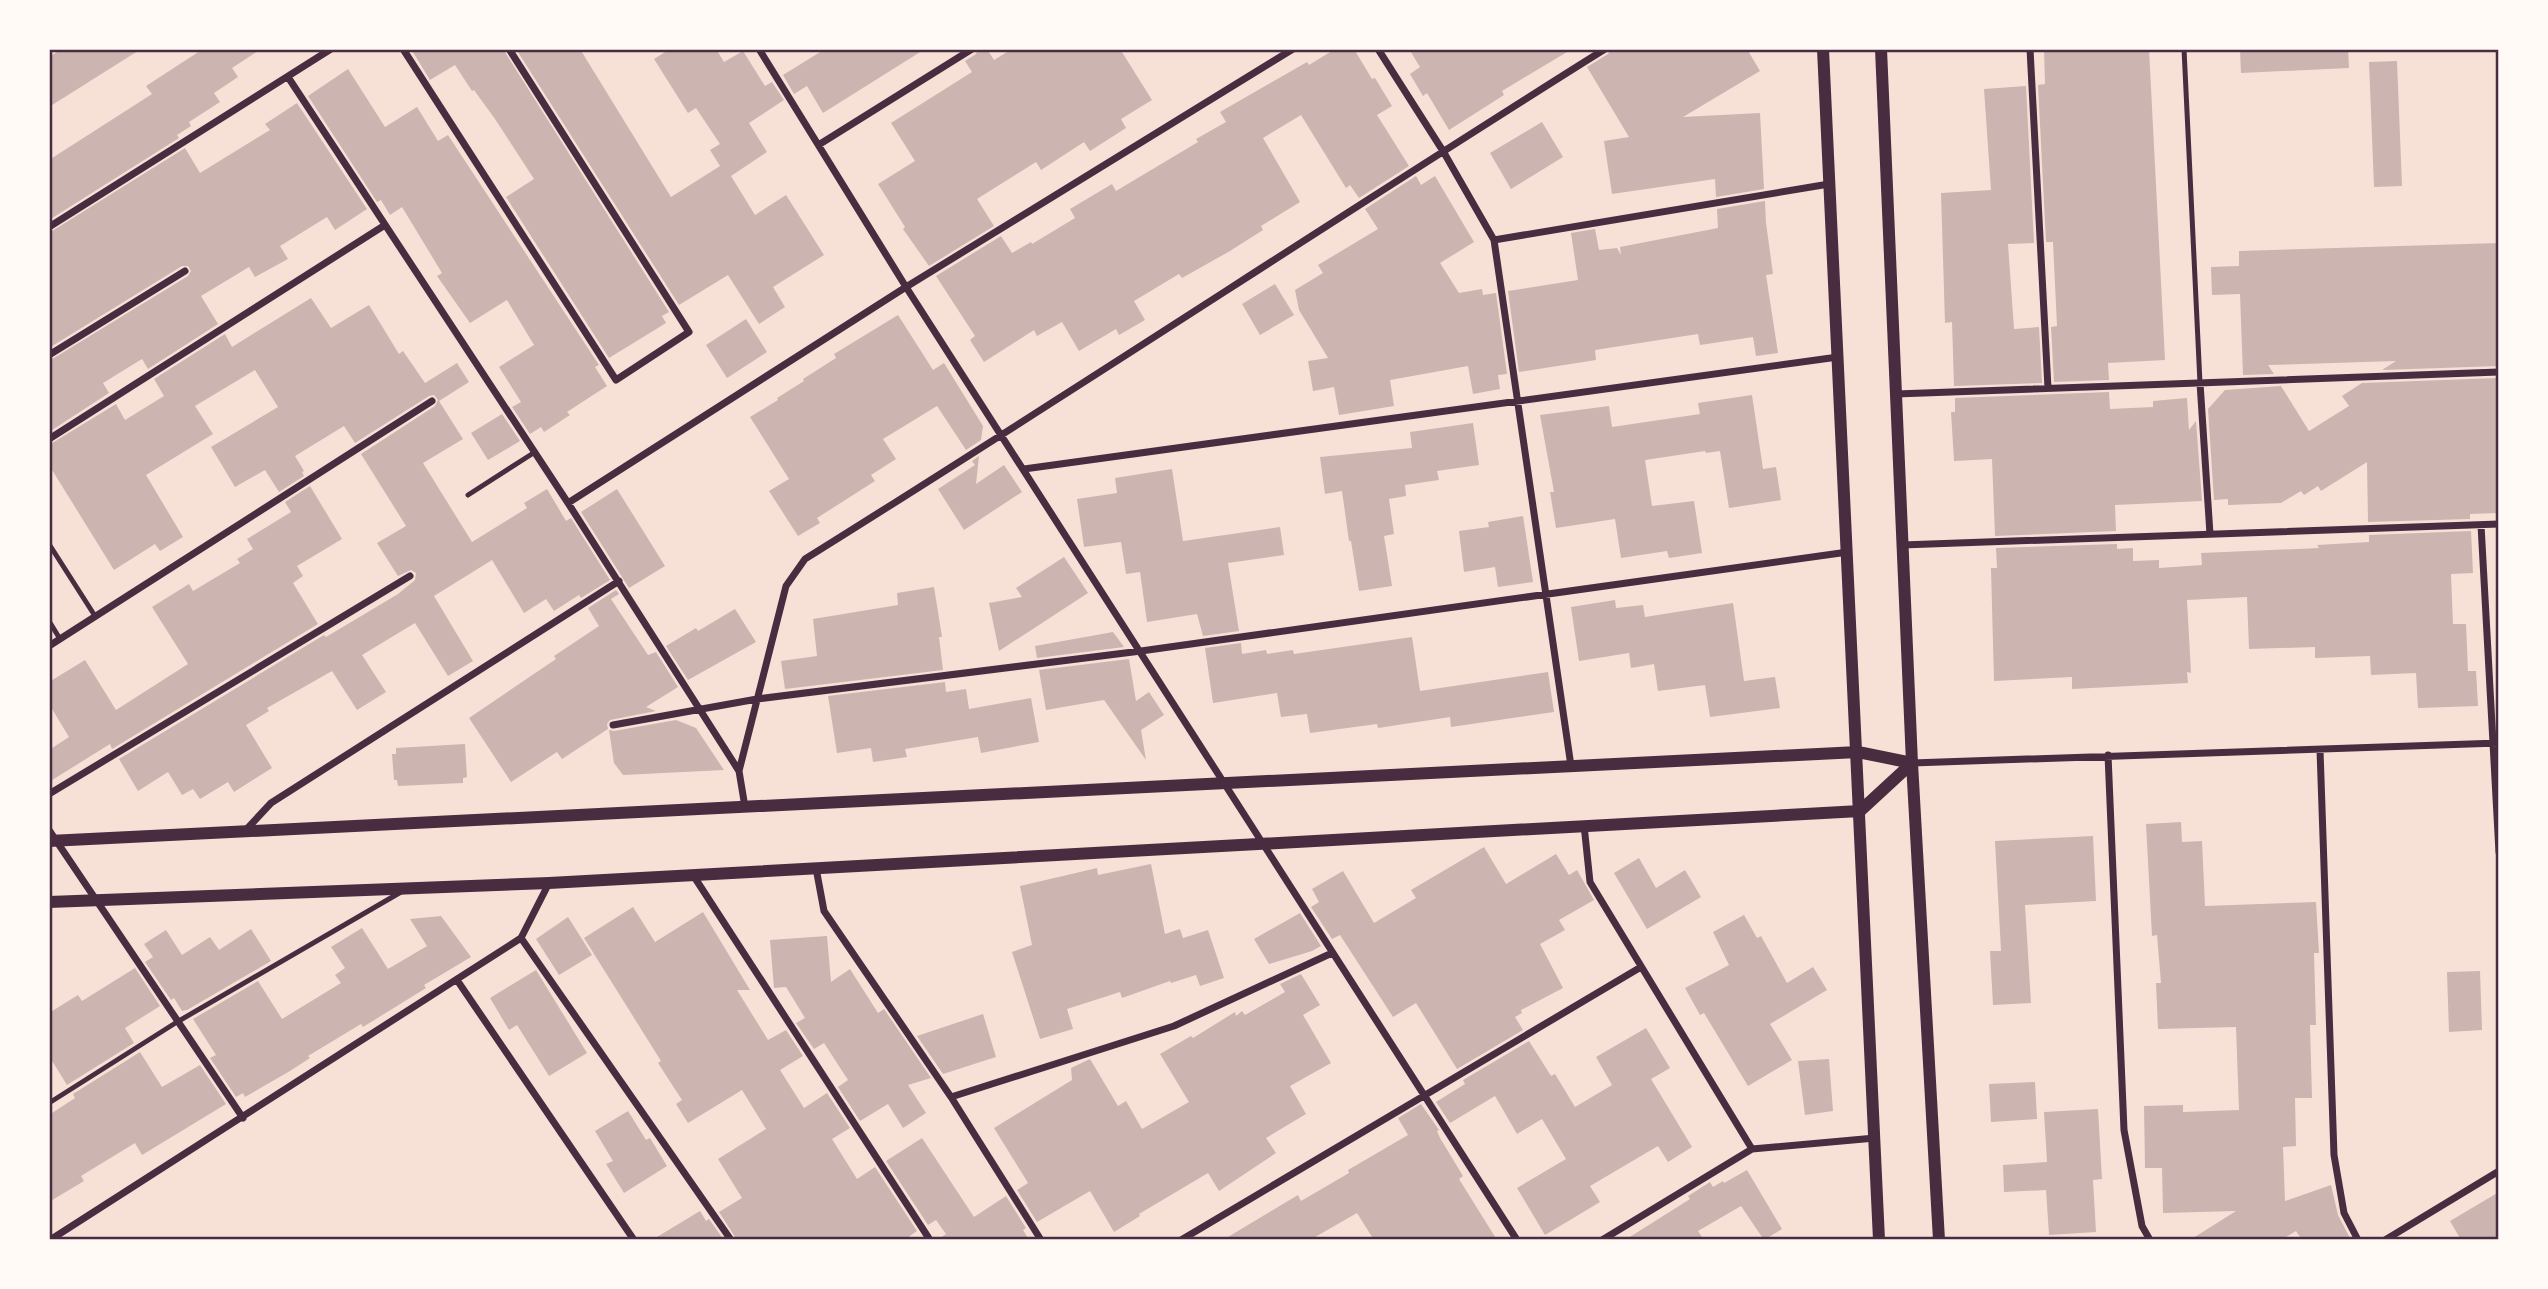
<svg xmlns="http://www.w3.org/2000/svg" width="2548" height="1289" font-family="Signika,sans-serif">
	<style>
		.building { fill: #ccb4b1 }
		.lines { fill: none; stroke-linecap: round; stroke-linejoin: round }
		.service { stroke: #4a2c40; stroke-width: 5 }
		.minor { stroke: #4a2c40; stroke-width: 7 }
		.tertiary { stroke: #4a2c40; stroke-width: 12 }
		.neatline { fill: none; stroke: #4a2c40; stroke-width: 2.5 }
	</style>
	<rect width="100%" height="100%" fill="#f7e1d7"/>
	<path class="building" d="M62,49h79l-92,58v-50z
		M203,49h58l-29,19 6,9 -24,16 6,9 -31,20 2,4 -14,9 2,3 -130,82v-60l103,-66 -6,-8z
		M411,49h92l166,263 -7,4 4,7 -57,35 -103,-161 28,-18 -39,-60 -21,-29 -2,1 -17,-26 -25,15z
		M516,49h64l91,148 49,-31 -10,-16 10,-6 -24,-36 -8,5 -34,-54 16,-10h46l8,13 19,-11 22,35 7,-4 12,18 -35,23 18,29 -36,24 24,39 31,-20 38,60 -51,32 12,20 -26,17 -31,-49 -49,30z
		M825,49h100l-102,64 -16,-27 -13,8 -11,-19z
		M978,49h9l7,11 18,-11h108l32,51 -31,19 5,9 -36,23 -6,-9 -43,28 -5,-8 -59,37 17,27 -65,40 -26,-37 2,-2 -27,-43 37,-23 -24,-38 81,-51 -7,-11 11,-7z
		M1335,49h19l18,30 3,-1 17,28 -15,9 32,51 -50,32 -9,-13 -4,3 -45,-73 -38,23 37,64 -39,24 2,4 -33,21 -48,27 -3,-4 -45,27 11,19 -26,15 -3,-6 -37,22 -17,-29 -25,14 -3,-6 -50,32 -14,-22 5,-4 -39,-60 65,-40 11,17 19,-11 1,2 43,-26 -5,-9 42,-25 4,7 82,-49 -2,-3 30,-17 -6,-10 87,-50 2,3z
		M1409,49h163l-70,42 2,4 -55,35 -22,-37 -4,3 -13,-22 10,-7z
		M1611,49h136l13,22 -77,46 77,-4 4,76 -48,8 -1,-18 -103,15 -8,-53 25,-4 -42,-70 21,-13z
		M2044,49h105l16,311 -57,3 1,17 -55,2 -3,-55 6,-1 -4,-84h-7l-8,-157 7,-1z
		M2240,49h108l1,19 -108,5z
		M2397,61l5,125 -28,1 -5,-125z
		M348,69l37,58 32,-20 21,34 10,-6 151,230 -4,2 12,19 -40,26 3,3 -26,17 -3,-5 -11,7 -18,-27 9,-5 -22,-35 35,-22 -27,-45 -37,23 -33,-47 5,-3 -40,-66 -12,8 -9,-15 -4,2 -69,-106z
		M2026,86l8,157 -26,1 6,85 25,-2 3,56 -88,3 -2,-64 -7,1 -4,-130 50,-3 -7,-101z
		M297,103l70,106 -32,21 -8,-13 -47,29 8,13 -33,18 -6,-10 -48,29 17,28 -70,45 -6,-10 -39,24 6,10 -60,39v-71l139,-85 3,-5 -3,-5h-6l-133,82v-115l136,-85 15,25 70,-43 -5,-6z
		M1542,122l21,35 -52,32 -21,-36z
		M1416,176l5,9 14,-9 39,66 -34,21 19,30 23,-4 1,6 13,-2 11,81 -9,1 2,14 -27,5 -5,-28 -78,14 4,26 -55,9 -5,-28 -21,4 -5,-30 20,-3 -29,-48 -4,-20 28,-17 -5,-8 60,-36 -13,-20z
		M1765,201l1,22 7,51 -7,1 12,78 -22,3 -3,-19 -53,8 -2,-11 -103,16 1,10 -77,12 -11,-81 70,-11 -7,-47 24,-4 4,21 18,-2 4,7 -1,-8 98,-19 -1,-19z
		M2499,243v123l-117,4 14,-9 -128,4 6,9 -31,1 -3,-81 -28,1 -1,-28 28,-1v-15z
		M1275,284l19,31 -34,20 -18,-31z
		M311,298l20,30 38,-23 30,49 4,-3 22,32 32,-20 12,19 -30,19 24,38 -40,24 49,79 55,-34 -3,-5 23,-14 19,32 5,-3 39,62 -29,18 -2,-3 -25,16 -8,-12 -22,14 -32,-53 -58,36 39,65 -25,15 -33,-53 -53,32 24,37 -29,18 -25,-39 -65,37 2,3 -23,14 26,43 -38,24 -6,-10 -28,17 -7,-10 -11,6 -14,-23 -30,19 -19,-32 205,-124 2,2 72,-43 17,-14 1,-7 -5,-3 -13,6 -21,-33 29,-17 -45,-72 74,-48 3,-6 -4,-5 -5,1 -74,47 -11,-17 -49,30 9,15 -2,1 2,4 -25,16 -14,-22 -30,17 -24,-40 67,-40 -23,-37 -60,36 18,28 -67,41 37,62 -23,14 -5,-7 -41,26 -65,-105v-20l67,-41 9,16 39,-24 -10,-17 71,-45 7,13z
		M898,315l35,55 11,-7 39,63 -2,14 -15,10 -29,-44 -54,33 13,20 -25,16 4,6 -58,37 3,5 -22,13 -29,-45 20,-12 -39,-62 28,-17 -1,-2 27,-17 -1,-2 33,-21 -2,-4z
		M746,319l21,33 -40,26 -21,-33z
		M2499,378v135l-29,1v5l-102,3 -1,-60 -46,29 -3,-5 -14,9 -3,-4 -20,12 -53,2v-6l-14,1 -6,-91 17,-19 56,-4 28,45 40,-25 -7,-10 20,-13z
		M2109,392l1,17 43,-2v-6l34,-3 2,32 7,-9 6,80 -87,4 1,26 -121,5 -3,-77 -38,2 -3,-49h4v-14z
		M1752,395l11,74 13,-2 5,33 -52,8 -9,-57 -14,2 -1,-2 -60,9 7,46 42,-5 8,52 -33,5 -2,-7 -46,7 -6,-39 -59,9 -6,-36h4l-14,-77 69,-9 3,21 88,-13 -2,-11z
		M502,414l18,27 -32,19 -17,-27z
		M1473,423l6,42 -42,6 2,9 -34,5 1,11 -17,3 5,35 -10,2 8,50 -33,5 -8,-50h-2l-7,-50 -17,3 -5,-37 92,-9 -2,-16z
		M979,456l-3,28 28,-19 18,27 -58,38 -26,-41 37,-24 -3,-4z
		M1172,469l11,72 97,-14 4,28 -56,8 11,68 -36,5 -6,-22 -50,8 -7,-50 -14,2 -5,-32 -37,5 -7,-48 40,-6 -2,-15z
		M310,486l32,53 -45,27 6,10 -10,7 25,41 -206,125 -2,-5 -61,38v-32l20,-13 -20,-33v-22l36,-22 31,50 72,-46 -36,-57 37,-23 4,7 47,-28 -3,-4 16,-10 -6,-10 44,-27 -6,-10z
		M617,489l48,77 -36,22 -48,-76z
		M1523,516l10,66 -35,5 -3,-20 -31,5 -5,-41 30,-4 -1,-5z
		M2471,531l2,42 -22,1 2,50h13l2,47h8l2,35 -60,2 -2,-35 -45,2 -1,-19 -55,2v-11l-66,2 -2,-52 -60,3 4,73 -4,-1 1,11 -116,6v-12l-78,4 -3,-113h6l-1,-20 121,-4v5l16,-1v13l26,-1v8l43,-3 -1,-12 118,-5 -2,-3 52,-3v-7z
		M1064,557l24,36 -89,58 -10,-48 33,-6 -6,-9z
		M934,587l8,50h-3l4,33 -158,19 -4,-28 36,-5 -4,-37 85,-14 -1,-12z
		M616,590l3,4 -8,5 37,56 8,-3 22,35 -32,20 10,4 -46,9 -3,4 1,5 -46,30 -5,-7 -46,30 -42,-64 87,-59 -2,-3 45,-30 -11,-18z
		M1615,600l1,8 27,-3 2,12 88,-14 11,78 31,-4 5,31 -70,9 -5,-32 -47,6 -4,-27 -23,4 -2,-15 -50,8 -8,-54z
		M735,609l21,33 -68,38 -22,-34 30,-18 2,3z
		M1113,632l11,15 -87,11 -2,-12z
		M1412,637l8,54 128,-19 6,40 -103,15 -1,-10 -72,11 -1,-4 -67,9 -3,-19 -26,3 -4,-24 -64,10 -8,-55 36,-5 1,11 24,-4 1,4 26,-4 1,4z
		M1129,659l7,42 13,-9 15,23 -23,15 5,30 -42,-60 -58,10 -7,-40z
		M945,682l1,10 20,-3 3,20 62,-11 8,44 -58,11 -3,-16 -73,12 2,8 -34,5 -2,-14 -34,5 -9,-57z
		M676,720l20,8 28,42 -101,5 -9,-12 -5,-33 5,1z
		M465,744l2,33 -4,1v5l-65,3 -1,-6h-3l-2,-26h4v-6z
		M2181,822l1,20 20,-1 3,65 111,-4 3,51h-5l2,72h-6l2,73h-17l1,48 -13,1 2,54 46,-16 7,30 13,25h-49l-6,-9 -15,9h-91l46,-29 -73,2 -1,-45h-17l-1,-62 39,-1v7l56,-2 -3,-83 -78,2 -2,-46h5l-4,-48 -5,1 -6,-112z
		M2093,836l3,65 -71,4 6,98 -38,2 -3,-54h11l-6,-110z
		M1484,847l22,37 50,-30 13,21 8,-5 17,30 -35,20 6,10 -25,14 23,44 -42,22 1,3 -7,4 8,13 -66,39 -41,-66 -23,14 -53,-82 -8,4 -21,-32 8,-5 -7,-13 31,-18 31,52 42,-25 -5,-8z
		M1639,858l17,30 29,-18 16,27 -54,32 -33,-56z
		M1151,864l14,70 15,-5 3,9 25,-8 16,48 -24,8 -4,-11 -25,8 -1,-2 -48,17 -2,-6 -53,17 6,20 -33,10 -28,-87 20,-7 -12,-59 77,-18 1,7z
		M633,907l22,35 48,-30 47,78h-13l31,50 18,-10 17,26 -23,14 24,38 23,-15 23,35 -18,11 25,40 18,-12 42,64 -13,9h-167l-18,-28 23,-14 -24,-39 48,-30 -24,-39 -54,33 -12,-19 6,-4 -24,-37 3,-2 -77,-123z
		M1300,913l21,33 -9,5 -43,13 -15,-25z
		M1744,915l13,23 4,-2 26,47 26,-16 14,23 -57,34 22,36 -44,26 -44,-73 -4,2 -15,-27 44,-23 -16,-33z
		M441,916l30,41 -47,28 2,3 -29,18 -34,21 -2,-3 -53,32 2,2 -20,13 -45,26 -2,-4 -7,4 -26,-39 6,-3 -23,-36 65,-38 24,38 59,-36 -6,-8 10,-7 -14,-21 31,-19 26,41 39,-23 -17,-27z
		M568,917l24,38 -33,20 -23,-36z
		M251,929l20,32 -84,49 -5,1 -8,-13 -3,2 -26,-38 8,-5 -9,-13 22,-14 16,25 28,-18 9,13z
		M827,936l4,46 19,-13 28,44 6,-4 47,69 -23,7 18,28 -23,15 -15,-24 -28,17 -22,-34 10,-7 -24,-37 -10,6 -18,-26 9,-5 -19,-31 -12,1 -4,-48z
		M135,968l25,38 -35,22 9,15 -67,42 -18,-29v-43l29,-18 4,6z
		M536,970l51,83 -38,23 -32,-51 -8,5 -19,-32z
		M2480,971l2,59 -33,2 -2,-60z
		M1301,974l19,31 -17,10 28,48 -41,23 16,28 -40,24 10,15 -57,38 -11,-18 -69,41 1,2 -26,16 -24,-41 -53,31 -20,-32 11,-7 -34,-55 78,-48 -1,-12 19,-9 28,47 8,-5 16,28 47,-27 -29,-48 31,-18 2,2 42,-26 1,4 6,-5 3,4 40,-23 -5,-8z
		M983,1014l13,43 -53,17 -26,-38z
		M1646,1028l24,40 -19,11 41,68 -24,15 -10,-16 -68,40 10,16 -55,33 -28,-47 49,-29 -24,-40 -25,15 -22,-38 -45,27 -14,-21 29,-18 -2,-4 66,-39 22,35 4,-2 20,33 37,-22 -16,-28z
		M140,1052l22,35 38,-22 26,39 -84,51 -7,-12 -54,33 3,5 -35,21v-87l26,-17 -2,-4z
		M1829,1059l4,52 -28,4 -7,-54z
		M2035,1082l2,37 -46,3 -2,-38z
		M1421,1104l18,26 -2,1 3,7 23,38 -4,3 38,61h-123l-17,-27 -47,27h-87l75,-45 3,6 48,-28 -1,-3 60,-35 -10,-17z
		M2098,1109l4,70 -9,1 3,52 -47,3 -3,-45 -42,2 -1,-27 44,-3 -3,-50z
		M628,1111l18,29 4,-2 17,28 -43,27 -18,-29 7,-3 -18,-30z
		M922,1138l52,79 32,-21 20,32 -3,2 6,10h-92l9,-6 -10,-14 -8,5 -42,-64z
		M1747,1170l35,59 -18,11 -23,-34 -43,25 6,9h-79l65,-41 -2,-3 22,-14 3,5 10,-6 1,2z
		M2499,1192v48h-38l-11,-19z
		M700,1211l6,10 3,-2 15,21h-72z"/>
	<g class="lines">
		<path class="service" d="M2184,49l16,334
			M468,495l67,-43
			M49,544l46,72
			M49,621l11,18
			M49,1103l128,-81 224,-130"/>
		<path class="minor" d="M403,49l213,331 73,-48 -180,-283
			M759,49l147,238 611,953
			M1378,49l65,102 51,89 77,526
			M2030,49l18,339
			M288,77l280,426 171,268
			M820,144l152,-95
			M49,227l282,-178
			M1494,240l335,-56
			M49,355l136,-84
			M2200,383l10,151
			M1896,394l603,-22
			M49,439l336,-214
			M1024,469l814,-112
			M568,503l338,-216 387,-238
			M2481,525l18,327
			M1902,545l597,-21
			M49,646l383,-245
			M613,725l144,-26 384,-48 707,-99
			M2320,750l14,405 10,58 14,27
			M2108,755l16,375 18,96 8,14
			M1912,763l587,-20
			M49,794l361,-218
			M745,807l-6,-36 47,-185 19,-27c268,-167 532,-342 800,-510
			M1584,825l6,57 162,267
			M49,830l194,288
			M244,832l27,-29 348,-222
			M816,868l8,43 127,186 90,143
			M693,875l237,365
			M521,938l210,302
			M457,980l177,260
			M951,1097l223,-71 158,-73
			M50,1240l471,-302 28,-55
			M1181,1240l460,-273
			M1602,1240l150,-91 123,-11
			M2385,1240l114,-69"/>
		<path class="tertiary" d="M1823,49l56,1191
			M1881,49l31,714 27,477
			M49,841l1809,-89 54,11
			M49,902l500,-19 1311,-72 52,-48"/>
	</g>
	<rect width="2548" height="1289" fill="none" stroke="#fffaf5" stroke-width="102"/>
	<rect x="51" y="51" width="2446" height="1187" class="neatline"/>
</svg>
